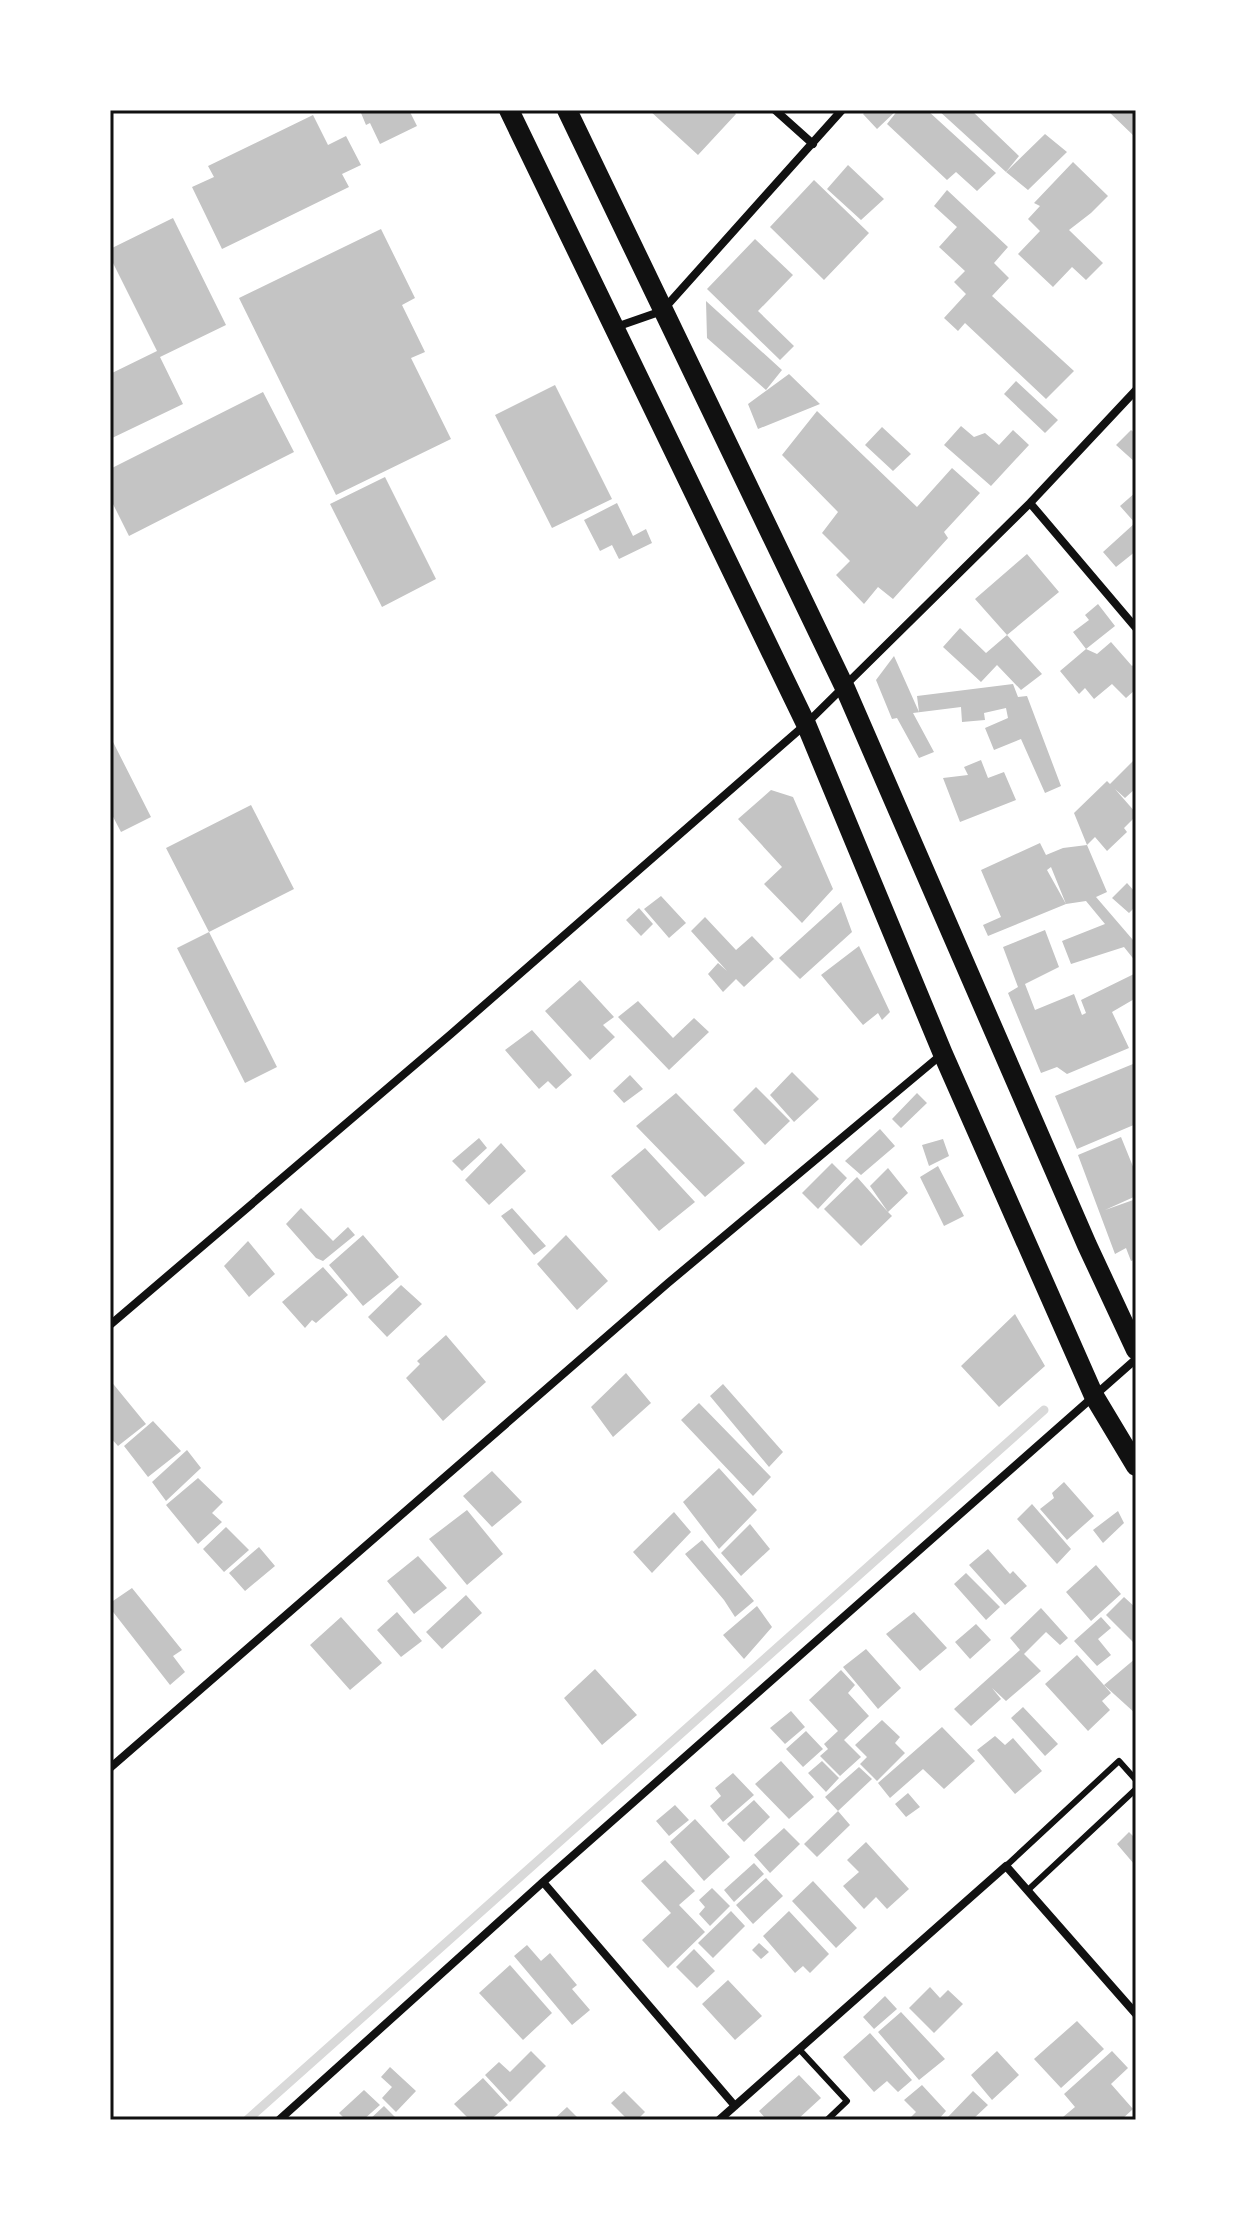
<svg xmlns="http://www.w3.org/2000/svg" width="1246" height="2230" font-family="'Asap Condensed',sans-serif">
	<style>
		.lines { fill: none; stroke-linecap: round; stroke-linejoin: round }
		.stream { stroke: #d9d9d9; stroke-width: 9 }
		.building { fill: #c4c4c4 }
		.service { stroke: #111; stroke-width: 6 }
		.minor { stroke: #111; stroke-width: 8 }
		.primary { stroke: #111; stroke-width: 20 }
		.neatline { fill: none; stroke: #111; stroke-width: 3 }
	</style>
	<rect width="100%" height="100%" fill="#fff"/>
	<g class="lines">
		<path class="stream" d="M247,2120l797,-710"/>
	</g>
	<path class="building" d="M364,110h45l8,16 -37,18 -10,-21 -4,2 -5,-12z
		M649,110h83l4,4 -38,41z
		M867,110h30l-20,19 -14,-15z
		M898,110h29l69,63 -19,18 -21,-19 -9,8 -60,-56z
		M938,110h33l48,46 -13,16z
		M1107,110h26l3,3v25z
		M313,115l15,30 18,-9 15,29 -19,9 7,13 -127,62 -30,-62 22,-10 -6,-11z
		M1045,134l22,18 -39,38 -22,-18z
		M1073,162l35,34 -17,17 -22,17 34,33 -17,17 -14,-13 -19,20 -35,-33 22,-23 -12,-12 12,-13 -6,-3z
		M848,165l36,34 -23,21 -34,-31z
		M814,180l55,53 -45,47 -54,-53z
		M947,190l61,57 -14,16 15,15 -17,18 82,75 -28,28 -81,-76 -7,8 -14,-13 22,-24 -12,-12 11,-11 -26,-24 18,-20 -23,-21z
		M173,218l53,107 -66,32 23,47 -73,35v-65l47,-23 -47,-94v-8z
		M381,229l34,69 -13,7 23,47 -14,6 40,81 -115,56 -97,-197z
		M755,239l38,36 -35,36 36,35 -14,14 -73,-71z
		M706,301l76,69 -16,20 -59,-52z
		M789,374l31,30 -62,25 -10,-25z
		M1016,381l42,39 -13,13 -41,-39z
		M555,385l57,114 -60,29 -57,-113z
		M263,392l31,60 -165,84 -19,-38v-29z
		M817,411l100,96 35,-39 28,25 -36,39 4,6 -55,61 -15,-12 -14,17 -28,-29 14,-14 -28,-28 16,-21 -56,-57z
		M961,426l13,11 11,-4 14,12 14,-15 16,15 -38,41 -47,-41z
		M882,427l29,27 -18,17 -28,-26z
		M1131,430l5,4v29l-20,-18z
		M385,477l51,102 -54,28 -52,-103z
		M1136,492v59l-20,16 -13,-15 32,-29 -15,-17z
		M617,503l16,33 13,-7 6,14 -33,16 -7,-14 -12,6 -16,-31z
		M1027,554l32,38 -52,43 35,39 -21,16 -24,-25 -16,17 -38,-35 17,-19 26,25 21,-18 -32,-36z
		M1098,604l17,22 -29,23 11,5 14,-12 21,24 4,-3v26l-10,9 -14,-14 -18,15 -9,-11 -6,6 -19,-23 26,-22 -13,-17 16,-12 -4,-5z
		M894,656l25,56 -2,-16 96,-12 5,13 9,-1 34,90 -16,7 -24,-54 -27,11 -9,-22 23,-10 -2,-10 -22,5 1,7 -23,2 -1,-15 -48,6 21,39 -15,6 -22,-40 -5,1 -16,-39z
		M110,736l41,81 -30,15 -11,-21z
		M1136,758v30l-11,10 -10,-9 21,24v3l-12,12 3,4 -20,19 -12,-14 -8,8 20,47 -11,5 37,43 3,-2v24l-12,-15 -53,17 -9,-23 43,-17 -19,-23 -20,3 -15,-37 -4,3 19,34 -78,32 -5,-11 18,-8 -20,-47 59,-27 6,12 17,-7 24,-3 -13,-32 33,-32 3,3z
		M981,760l7,18 16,-6 12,28 -56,22 -17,-44 25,-3 -4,-8z
		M771,790l22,7 40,92 -31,34 -38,-39 18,-17 -44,-48z
		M251,805l43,84 -85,43 -43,-84z
		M1127,883l9,10v13l-7,7 -17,-15z
		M661,896l25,27 -17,15 -25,-29z
		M841,902l11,30 -52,47 -21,-21z
		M639,908l14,16 -12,12 -15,-16z
		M705,917l31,33 16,-14 22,23 -30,28 -8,-8 -13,13 -15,-18 10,-11 9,8 -36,-40z
		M1045,930l14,37 -34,17 10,26 39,-16 8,21 4,-2 -5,-13 55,-27v25l-24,14 17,36 -62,26 -10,-7 -16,6 -33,-80 10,-6 -15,-40z
		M209,932l68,135 -32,16 -68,-135z
		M859,946l31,66 -8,8 -4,-7 -15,12 -42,-50z
		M580,980l34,37 -11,8 12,12 -25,23 -45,-49z
		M638,1001l35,37 21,-20 15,14 -40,38 -51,-53z
		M532,1030l40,45 -16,14 -8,-8 -9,8 -34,-39z
		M1133,1064l3,6v54l-59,25 -22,-53z
		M792,1072l27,27 -25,23 -24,-27z
		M630,1075l13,14 -19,14 -11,-12z
		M756,1087l34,34 -25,24 -32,-35z
		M676,1093l69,70 -40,34 -69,-71z
		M917,1093l10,10 -26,25 -9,-9z
		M880,1129l15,17 -34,29 -16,-14z
		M1121,1137l15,37v22l-31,14 31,-11v60l-5,2 -5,-13 -11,6 -37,-99z
		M479,1138l8,10 -25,23 -10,-10z
		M943,1139l6,17 -20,10 -7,-21z
		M501,1143l25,28 -37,34 -24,-25z
		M645,1148l50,54 -36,29 -48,-55z
		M832,1163l15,15 -29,31 -16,-16z
		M938,1166l26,50 -20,10 -24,-49z
		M888,1168l20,25 -20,19 4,4 -31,30 -37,-37 33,-32 31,35 -18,-26z
		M301,1208l32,33 15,-14 7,8 -32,26 -7,-3 -30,-34z
		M512,1208l34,38 -12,9 -33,-39z
		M363,1235l36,42 -36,29 -34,-41z
		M566,1235l42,46 -31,29 -40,-46z
		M248,1241l27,33 -26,23 -25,-31z
		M323,1267l25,28 -32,28 -4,-3 -7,8 -23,-26z
		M401,1285l21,19 -35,33 -19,-20z
		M1015,1314l30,52 -46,41 -38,-41z
		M446,1335l40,47 -43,39 -37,-43 14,-14 -3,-3z
		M626,1373l25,30 -38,34 -22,-30z
		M110,1380l36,44 -28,22 -8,-9z
		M723,1384l60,68 -14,15 -59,-71z
		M699,1403l72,74 -18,19 -72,-76z
		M153,1421l28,30 -33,26 -24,-31z
		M187,1450l14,18 -35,33 -14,-19z
		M719,1468l38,42 -38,39 -36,-47z
		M492,1471l30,31 -30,25 -29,-31z
		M198,1478l25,24 -11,11 10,9 -24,22 -32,-39z
		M1064,1482l30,34 -27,24 -27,-31 14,-11 -2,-5z
		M1032,1504l39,45 -14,15 -40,-45z
		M467,1510l36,44 -36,31 -38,-46z
		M1118,1511l6,12 -21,20 -10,-13z
		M674,1512l17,20 -39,41 -19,-21z
		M750,1524l20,25 -29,27 -20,-23z
		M226,1527l23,23 -25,22 -21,-23z
		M702,1540l52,61 -19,16 -11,-17 -39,-46z
		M259,1547l16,19 -30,25 -16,-18z
		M988,1549l22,25 3,-3 14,15 -22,19 -36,-40z
		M418,1556l29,32 -33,26 -27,-33z
		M1096,1565l25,29 -30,27 -25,-29z
		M966,1573l34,34 -14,13 -32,-36z
		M132,1588l50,62 -9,6 12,16 -15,13 -60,-77v-5z
		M466,1595l16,18 -40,36 -16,-17z
		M1124,1597l12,11v33l-2,2 -28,-28z
		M757,1606l15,21 -28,32 -21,-24z
		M1041,1608l27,30 -8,7 -14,-13 -22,22 17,17 -35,30 -14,-13 9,11 -30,27 -17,-17 66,-59 -10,-12z
		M397,1612l25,29 -21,16 -24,-27z
		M914,1612l33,36 -27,23 -34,-37z
		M341,1617l41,46 -32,27 -40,-45z
		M1101,1617l10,11 -13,11 13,16 -14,11 -23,-25z
		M976,1624l15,16 -21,19 -15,-17z
		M866,1649l35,39 -23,21 -35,-42z
		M1077,1655l34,38 -9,8 8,9 -22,21 -43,-47z
		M1136,1658v56l-32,-29z
		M595,1669l42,46 -35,30 -38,-47z
		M841,1670l14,15 -7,8 21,23 -25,24 17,17 -21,19 -20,-20 8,-7 -4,-5 14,-13 -29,-31z
		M1023,1707l35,37 -13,12 -34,-38z
		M791,1711l14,16 -20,17 -15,-16z
		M882,1720l18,17 -5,6 10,10 -28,28 -17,-17 7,-7 -12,-12z
		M942,1727l33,34 -31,28 -21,-20 -33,29 -12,-15z
		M806,1731l17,18 -20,18 -17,-18z
		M995,1736l10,9 8,-7 29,33 -27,23 -38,-44z
		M781,1761l33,36 -25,22 -34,-35z
		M822,1761l17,17 -13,14 -18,-19z
		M859,1767l13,12 -34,32 -13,-14z
		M733,1773l21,22 -31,27 -13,-16 11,-10 -6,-8z
		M908,1793l12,14 -14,10 -11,-13z
		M754,1800l16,17 -26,25 -17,-18z
		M675,1805l14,15 -20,16 -13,-15z
		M838,1811l12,14 -33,32 -13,-13z
		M695,1819l35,38 -26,24 -34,-39z
		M784,1828l16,16 -30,29 -16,-18z
		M1129,1832l7,7v22l-2,3 -17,-20z
		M866,1842l43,47 -22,20 -11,-12 -12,12 -21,-23 16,-14 -12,-12z
		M665,1860l30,31 -16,14 26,27 -37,36 -26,-28 29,-27 -30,-32z
		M754,1863l10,11 -30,28 -10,-12z
		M766,1878l17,18 -30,28 -17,-19z
		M813,1881l44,47 -21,20 -44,-47z
		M712,1888l18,18 -20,20 -11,-12 6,-7 -6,-7z
		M731,1911l14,15 -32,32 -15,-15z
		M789,1911l40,43 -19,19 -7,-7 -8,7 -32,-37z
		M759,1943l10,9 -8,7 -9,-9z
		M527,1945l14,16 9,-8 27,32 -5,4 18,21 -18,15 -58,-69z
		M694,1949l21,22 -18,17 -21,-21z
		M510,1965l42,48 -29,27 -44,-47z
		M728,1980l34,36 -27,24 -33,-36z
		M930,1987l10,11 8,-8 15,14 -29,29 -25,-25z
		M885,1996l12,13 -23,20 -11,-12z
		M901,2012l44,47 -26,21 -41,-48z
		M1077,2021l27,28 -43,39 -27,-29z
		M870,2033l42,47 -14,12 -11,-11 -13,11 -31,-35z
		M531,2051l15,15 -36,36 -25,-27 14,-13 11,10z
		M997,2051l22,24 -27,25 -21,-25z
		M1112,2051l16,17 -17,16 22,25 -12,11h-55l-3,-3 12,-10 -11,-13z
		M390,2067l26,24 -20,21 -14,-14 10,-11 -11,-10z
		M799,2075l22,23 -24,22h-30l-8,-9z
		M483,2078l25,27 -18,15h-20l-16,-16z
		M922,2085l24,26 -8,9h-30l8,-8 -12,-12z
		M364,2090l16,15 -17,15h-17l-7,-7z
		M624,2091l21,21 -8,8h-9l-17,-17z
		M973,2091l15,14 -16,15h-27z
		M384,2106l14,14h-29z
		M567,2107l13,13h-27z"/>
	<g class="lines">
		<path class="service" d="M1006,1866l113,-105 17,19
			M1028,1890l108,-101
			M799,2049l48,52 -20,19"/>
		<path class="minor" d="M775,110l38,34
			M616,327l46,-16 180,-201
			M1030,503l106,125
			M110,1325l341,-291 355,-310 224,-221 106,-113
			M110,1768l558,-485 273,-228
			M543,1882l192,224
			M279,2120l264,-238 593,-523
			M719,2120l287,-254 130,148"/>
		<path class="primary" d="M509,110l297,614 137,330 151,342 42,70
			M567,110l278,578 242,557 49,105"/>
	</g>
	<rect width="1246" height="2230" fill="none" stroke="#ffffff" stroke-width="224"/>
	<rect x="112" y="112" width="1022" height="2006" class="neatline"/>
</svg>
